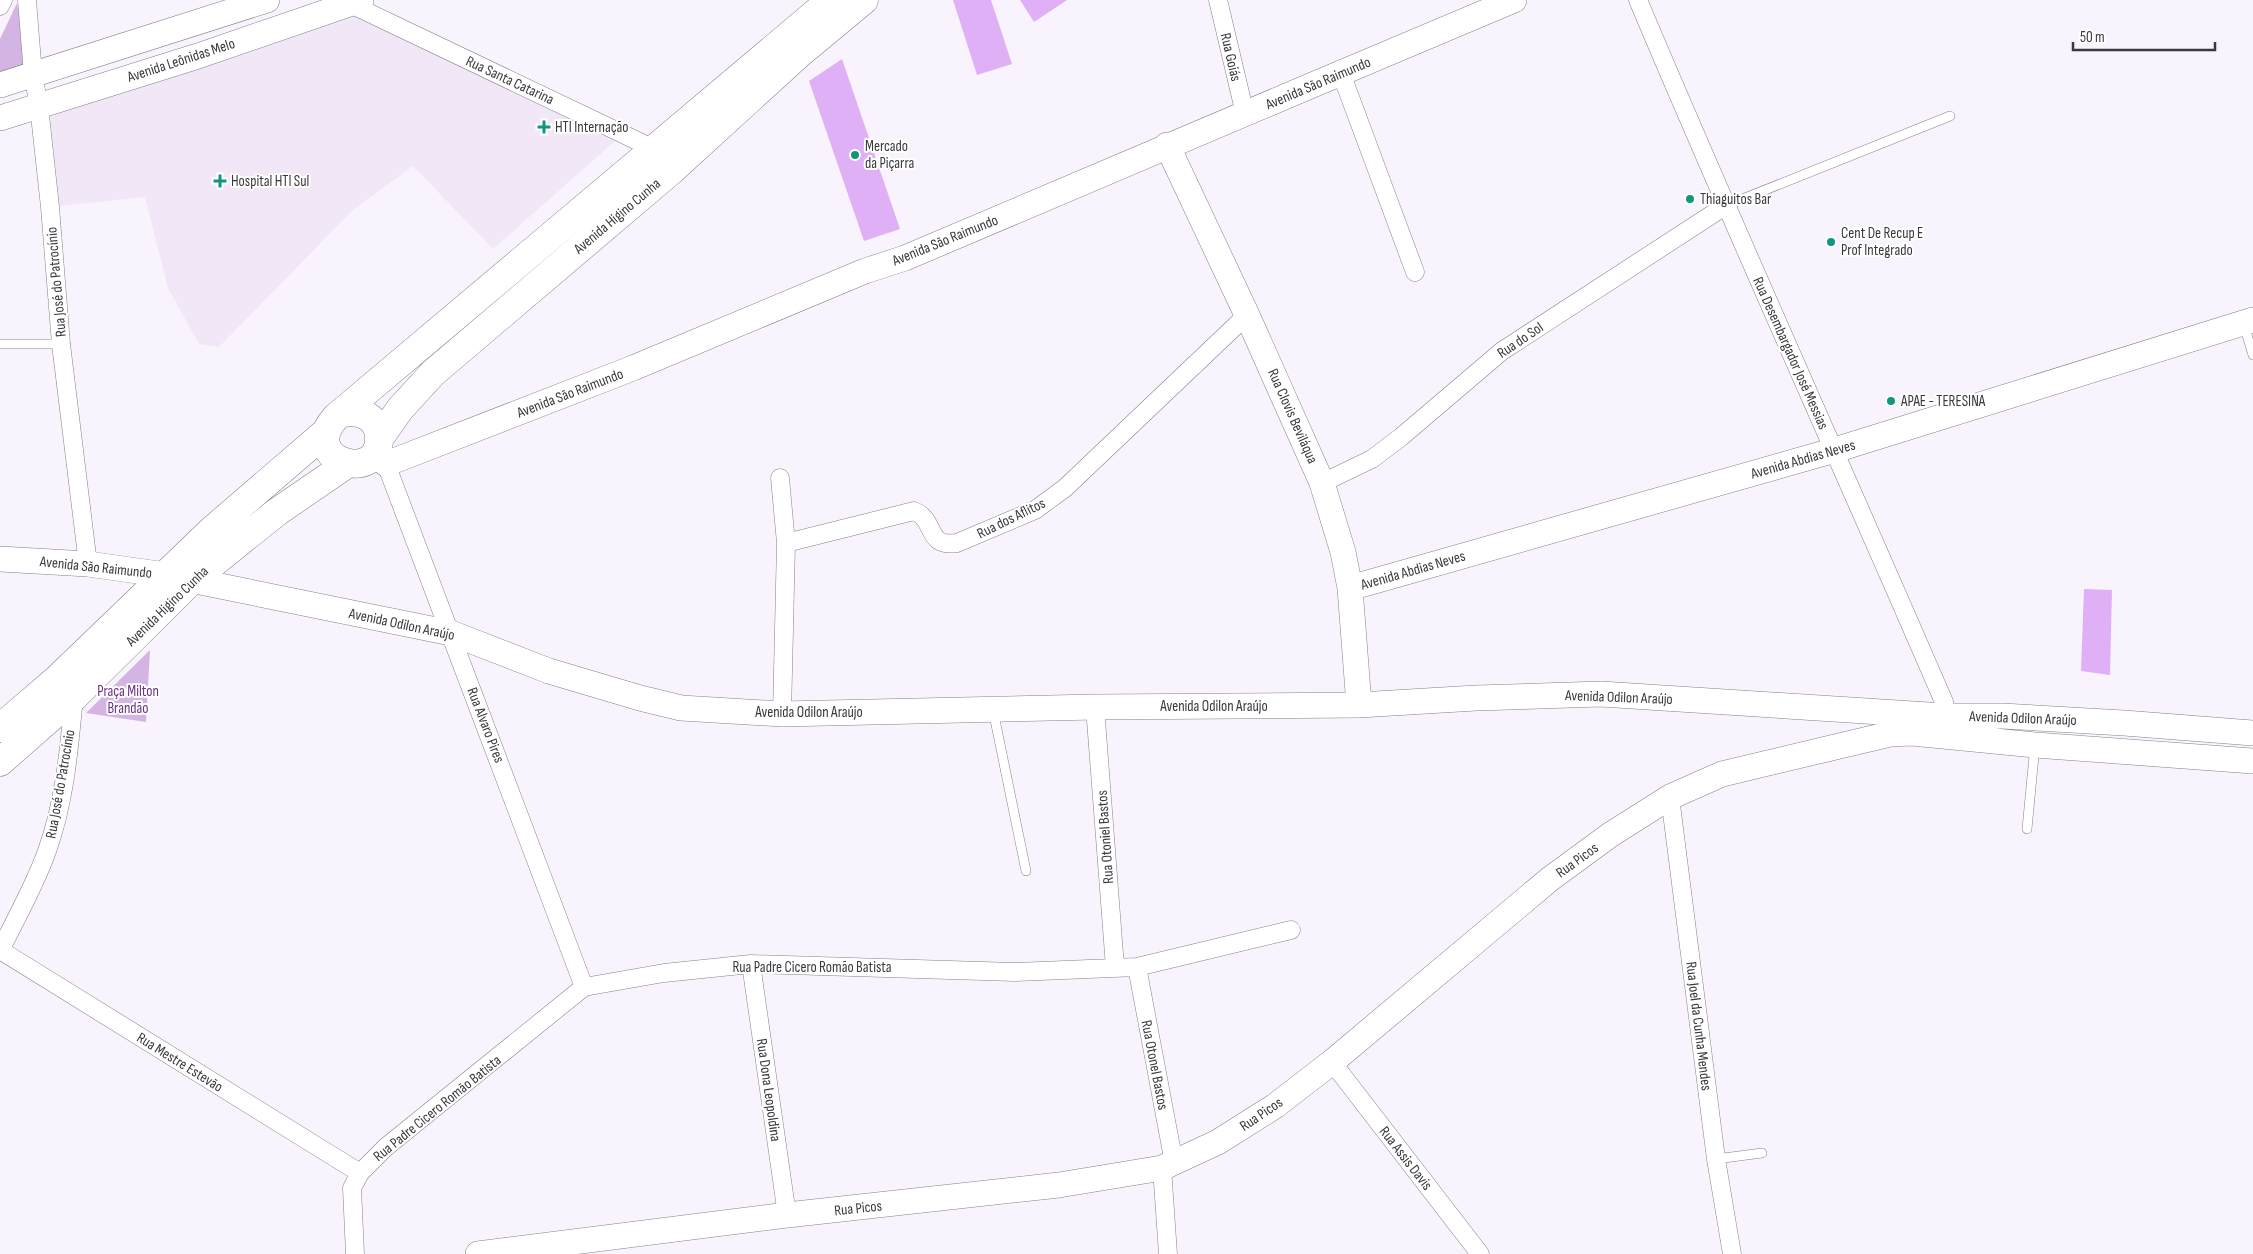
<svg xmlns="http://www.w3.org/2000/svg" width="2253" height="1254" font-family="'Sofia Sans Condensed',sans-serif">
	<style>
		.built { fill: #f2e7f7 }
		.green { fill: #d3b4e2 }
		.building { fill: #dfb0f6 }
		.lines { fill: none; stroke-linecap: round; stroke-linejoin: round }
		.lane-casing { stroke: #868089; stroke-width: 10 }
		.street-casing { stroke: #868089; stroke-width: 19 }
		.secondary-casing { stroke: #868089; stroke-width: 26 }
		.primary-casing { stroke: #868089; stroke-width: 29 }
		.lane { stroke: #fff; stroke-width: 9 }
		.street { stroke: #fff; stroke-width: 18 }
		.secondary { stroke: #fff; stroke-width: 25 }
		.primary { stroke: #fff; stroke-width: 28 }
		.poi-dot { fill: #12957e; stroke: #fff; stroke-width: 2 }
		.labels { text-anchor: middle; stroke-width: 4; stroke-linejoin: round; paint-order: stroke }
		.street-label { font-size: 15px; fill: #3a383c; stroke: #fff }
		.poi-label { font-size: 15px; fill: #3a383c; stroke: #fff; text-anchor: start }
		.park-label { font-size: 15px; fill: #6a3282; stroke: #fff }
	</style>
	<rect width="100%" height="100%" fill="#f9f3fd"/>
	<path class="built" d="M355,0l268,134 -130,115 -80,-83 -60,44 -134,137 -20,-3 -31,-56 -23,-91 -95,10 -9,-106z"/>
	<path class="green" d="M17,3l12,68 -29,6v-38z
		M150,650l-4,72 -60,-9z"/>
	<path class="building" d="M953,0h38l21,64 -35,11z
		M1020,0h47l-33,22z
		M842,59l58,170 -36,12 -55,-160z
		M2084,589l28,1 -2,85 -29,-4z"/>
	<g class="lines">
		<defs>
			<path id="lane" d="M1725,206l225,-90
				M2244,325l9,30
				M0,344h61
				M993,710l33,161
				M2027,829l8,-84
				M1716,1159l46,-6"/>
			<path id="street" d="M27,0l6,75 6,31 11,101 11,137 27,220
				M1218,0l27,114
				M1638,0c99,235 205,468 306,702l1,25
				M344,1l279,133 31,15 5,7
				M0,6l3,-6
				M1341,73l74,199
				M386,464l198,523
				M780,478l6,65 -4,171
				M1322,483l50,-24 29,-22 101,-86 223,-145
				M786,543l128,-32c23,9 11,37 43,32l78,-33 30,-22 182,-173
				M1095,707l20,260
				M1670,797l46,362 16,95
				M0,950l360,223
				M0,951c16,-33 35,-66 47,-100 18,-50 22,-102 27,-154
				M751,964l36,251
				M1137,967l37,196
				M1332,1062l148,192
				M1162,1168l6,86
				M355,1254l-3,-66 8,-15 26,-26 198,-160 80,-14 87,-9 264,8 122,-5 154,-37"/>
			<path id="secondary" d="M0,85l267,-85
				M0,118l198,-62 163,-56
				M1167,145l80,170 75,168 21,69 7,36 9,117
				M374,454l12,10 247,-96 232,-97 40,-13c202,-87 406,-172 609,-258
				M0,559l88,5 78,11 285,58 98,38 91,27 41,10 101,6 313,-7 264,-2 117,-7 125,-4 343,22h58l122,7 129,10
				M1350,588l485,-138 418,-130
				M478,1254l309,-39 272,-30 103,-17 56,-26 57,-36 57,-44 218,-183 60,-44 60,-38 52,-23 168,-40 22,-1 123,12 218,16"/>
			<path id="primary" d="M343,413c18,-3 35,4 36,24 2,49 -83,23 -43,-20l495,-417
				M379,439l21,-30 33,-36 239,-203 127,-116 65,-54
				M0,728l57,-49 155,-149 115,-99
				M0,762l74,-65 117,-116 86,-69 70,-48"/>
		</defs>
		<use href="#lane" class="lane-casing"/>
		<use href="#street" class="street-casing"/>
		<use href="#secondary" class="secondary-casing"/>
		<use href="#primary" class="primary-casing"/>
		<use href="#lane" class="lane"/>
		<use href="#street" class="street"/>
		<use href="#secondary" class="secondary"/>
		<use href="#primary" class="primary"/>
	</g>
	<g class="poi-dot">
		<path d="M541.5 119.5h5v5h5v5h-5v5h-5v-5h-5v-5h5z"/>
		<circle cx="855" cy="155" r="5"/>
		<path d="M217.5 173.5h5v5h5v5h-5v5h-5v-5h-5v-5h5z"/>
		<circle cx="1690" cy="199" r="5"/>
		<circle cx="1831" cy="242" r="5"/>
		<circle cx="1891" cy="401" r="5"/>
	</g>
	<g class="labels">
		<g class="street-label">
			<text transform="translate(1231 57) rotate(77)" y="5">Rua Goiás</text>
			<text transform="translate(181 60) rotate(-18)" y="5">Avenida Leônidas Melo</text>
			<text transform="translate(510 80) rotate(25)" y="5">Rua Santa Catarina</text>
			<text transform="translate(1318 83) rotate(-23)" y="5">Avenida São Raimundo</text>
			<text transform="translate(617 216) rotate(-40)" y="5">Avenida Higino Cunha</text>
			<text transform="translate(945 240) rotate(-22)" y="5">Avenida São Raimundo</text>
			<text transform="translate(56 282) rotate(-95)" y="5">Rua José do Patrocínio</text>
			<text transform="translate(1520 340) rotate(-34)" y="5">Rua do Sol</text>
			<text transform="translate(1791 353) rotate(66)" y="5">Rua Desembargador José Messias</text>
			<text transform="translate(570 393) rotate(-21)" y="5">Avenida São Raimundo</text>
			<text transform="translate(1293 416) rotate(66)" y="5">Rua Clovis Beviláqua</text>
			<text transform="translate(1803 459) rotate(-16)" y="5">Avenida Abdias Neves</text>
			<text transform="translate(1011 518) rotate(-26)" y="5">Rua dos Aflitos</text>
			<text transform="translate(96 567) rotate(6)" y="5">Avenida São Raimundo</text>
			<text transform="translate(1413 570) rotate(-16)" y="5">Avenida Abdias Neves</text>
			<text transform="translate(167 606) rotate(-44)" y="5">Avenida Higino Cunha</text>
			<text transform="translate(402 624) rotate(12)" y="5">Avenida Odilon Araújo</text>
			<text transform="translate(1619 697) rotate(2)" y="5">Avenida Odilon Araújo</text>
			<text x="1214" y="711">Avenida Odilon Araújo</text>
			<text x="809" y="717">Avenida Odilon Araújo</text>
			<text transform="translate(2023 718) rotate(2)" y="5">Avenida Odilon Araújo</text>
			<text transform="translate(486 725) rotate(69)" y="5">Rua Alvaro Pires</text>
			<text transform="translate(60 784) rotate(-80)" y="5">Rua José do Patrocínio</text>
			<text transform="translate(1105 837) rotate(-94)" y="5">Rua Otoniel Bastos</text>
			<text transform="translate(1577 860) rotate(-36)" y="5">Rua Picos</text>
			<text x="812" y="972">Rua Padre Cicero Romão Batista</text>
			<text transform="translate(1699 1026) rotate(83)" y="5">Rua Joel da Cunha Mendes</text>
			<text transform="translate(180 1062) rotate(32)" y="5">Rua Mestre Estevão</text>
			<text transform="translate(1155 1065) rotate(79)" y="5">Rua Otonel Bastos</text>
			<text transform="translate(769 1090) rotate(82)" y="5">Rua Dona Leopoldina</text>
			<text transform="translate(437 1108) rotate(-39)" y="5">Rua Padre Cicero Romão Batista</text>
			<text transform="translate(1261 1114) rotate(-34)" y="5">Rua Picos</text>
			<text transform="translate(1406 1158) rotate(52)" y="5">Rua Assis Davis</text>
			<text transform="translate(858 1208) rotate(-6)" y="5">Rua Picos</text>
		</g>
		<g class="poi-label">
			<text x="555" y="132">HTI Internação</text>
			<text x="865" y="151">Mercado<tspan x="865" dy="17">da Piçarra</tspan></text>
			<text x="231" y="186">Hospital HTI Sul</text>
			<text x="1700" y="204">Thiaguitos Bar</text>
			<text x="1841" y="238">Cent De Recup E<tspan x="1841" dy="17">Prof Integrado</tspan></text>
			<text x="1901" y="406">APAE - TERESINA</text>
		</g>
		<g class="park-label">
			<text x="128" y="696">Praça Milton<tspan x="128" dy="17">Brandão</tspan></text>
		</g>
	</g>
	<path d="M2073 42v8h142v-8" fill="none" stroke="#3a383c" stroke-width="2.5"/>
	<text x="2080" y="42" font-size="15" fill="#3a383c" stroke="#ffffff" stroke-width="4" paint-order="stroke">50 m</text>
</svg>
